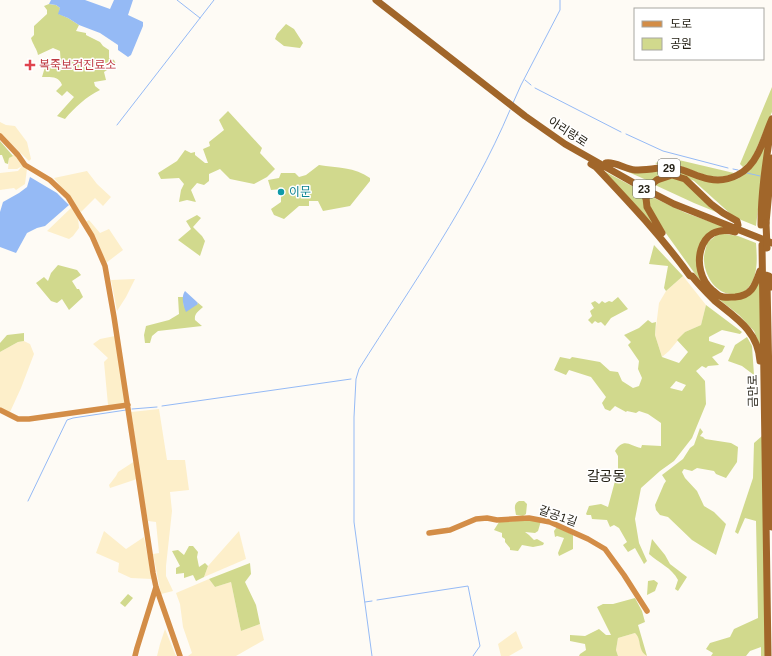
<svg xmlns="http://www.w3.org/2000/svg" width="772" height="656" font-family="Helvetica,'Noto Sans KR',sans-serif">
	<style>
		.built { fill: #fdefca }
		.green { fill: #d1d98d; fill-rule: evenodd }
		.water { fill: #95baf5 }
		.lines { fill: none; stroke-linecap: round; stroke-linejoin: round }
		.stream { stroke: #95baf5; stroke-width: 1 }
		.secondary { stroke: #d38d47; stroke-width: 5.5 }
		.highway { stroke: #a1662a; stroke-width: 7 }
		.highway-bridge { stroke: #a1662a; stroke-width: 7 }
		.health-dot { fill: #e0444e; stroke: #fff; stroke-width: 1.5 }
		.culture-dot { fill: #0f9aa8; stroke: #fff; stroke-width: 1.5 }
		.labels { text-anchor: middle; stroke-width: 3; stroke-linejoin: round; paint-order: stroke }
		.shield { fill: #fff; stroke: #67645d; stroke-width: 1 }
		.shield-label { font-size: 11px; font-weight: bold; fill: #262217 }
		.health-label { font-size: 12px; fill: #be3a42; stroke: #fff; text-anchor: start }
		.street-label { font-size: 12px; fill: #262217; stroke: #fff }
		.culture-label { font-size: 12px; fill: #0d838f; stroke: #fff; text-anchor: start }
		.quarter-label { font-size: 14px; fill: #262217; stroke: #fff }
	</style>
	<rect width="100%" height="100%" fill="#fefbf5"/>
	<path class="built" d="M0,122l6,3 9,1 12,16 4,17 -2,2 -29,-28z
		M15,154l12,15 -2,15 -9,6 -2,-2 -14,2v-17l18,-2 4,-5 -5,3h-9l1,-11z
		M87,171l10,13 14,13 -8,9 -8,-8 -14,14 -27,-34z
		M72,207l6,10 1,11 -6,8 -4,3 -22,-8z
		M89,220l11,13 9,-4 14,21 -17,13 -10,-25 -11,-16z
		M683,276l23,29 -5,20 -16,7 -16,19 -7,6 -7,-22 4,-32 7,-12z
		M135,279l-9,18 -9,14 -6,-31z
		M115,336l10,68 -17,1 -4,-43 4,-4 -15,-14 7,-5z
		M24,341l6,3 4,10 -13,34 -11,24h-10v-60l18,-10z
		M159,409l8,51h18l4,30 -19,2 2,19 -6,55v10l7,15 -12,3 -8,-40 6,-1 -3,-31 -8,-1 -8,-43 -30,10 -1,-3 7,-9 2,-4 20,-13 -7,-47z
		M104,531l22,18 18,-12 8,42 -21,-1 -13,-6 1,-9 -23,-10z
		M239,531l7,28 -42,18 4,-11z
		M209,579l6,8 16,-5 10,49 19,-7 4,16 -28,16h-48l4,-3 -9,-26 -3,-23 -4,-11z
		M165,629l11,27h-19l3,-12z
		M516,631l7,17 -14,8h-8l-3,-12z
		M635,633l3,2 3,14 6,7h-29l-2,-6 2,-12z"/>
	<path class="green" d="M49,4l7,1 4,3 -1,6 9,4 11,7 -3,6 10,2v2l14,7 3,4 6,4v8l5,2 2,4 -12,8 2,8 -12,2 1,4 5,4c-14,7 -25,17 -35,29l-8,-3 17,-19 -7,-6 -5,5 -6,-5 6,-6c-3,-9 -11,-8 -20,-8l3,-10 16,-1 -1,-15 -7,-3 -15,7c-1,-6 -5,-10 -7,-17l3,-3v-9l13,-12v-4l-3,-4z
		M286,24l8,5 9,14 -3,5 -16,-2 -9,-7 2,-5z
		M772,87v25l-20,47 -9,8 -3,-3z
		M228,111l34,37 -2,5 15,16 -8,8 -13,7 -24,-5 -10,-10 -11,5v7l-5,4 -7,-2 -6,7 5,12 -9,-2 -8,2 2,-12 3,-6 -5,-6 -18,1 -3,-6 19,-12 8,-11 6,3 4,-1v3l10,8h3l-5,-14 7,-3 -1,-4 15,-12 -5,-10z
		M0,141l13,15 -4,2 -1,6 -3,-1 -3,-8h-2z
		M766,143l-10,83 -22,-9 -40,-36 -17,-8 -26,9 -25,-11 47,-1 40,12 25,-3 17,-15z
		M674,159l9,2 51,12c-15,8 -30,2 -45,-4 -4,-1 -8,-4 -12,-4 -7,-1 -16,2 -22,-2z
		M319,165c18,3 36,2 51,13v3l-20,25 -27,5 -5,-10h-9v5h-10l-15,13 -10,-4 -3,-6 10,-7v-13l-10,1 -3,-10 11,-2 2,-5h14l4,4 7,-2z
		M602,170l43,23 12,36z
		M674,178l10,3 37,33 -27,-11 -39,-18 8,-5z
		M650,196l36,17 39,14 -16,6 -11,37 15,23 27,6 20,-23 1,72 -7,-17 -15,-16 -32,-25 -14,-19 -38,-53 -5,-12 -1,-7z
		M197,215l4,3 -8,9 9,9 3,5 -5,15 -22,-16 13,-11 -5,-8z
		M719,233l19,3 18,7c1,15 3,35 -10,47 -4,4 -9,5 -14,4 -16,0 -27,-18 -28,-33 -1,-5 2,-12 3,-18z
		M654,245l29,31 -17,15 -2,-3 4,-22 -19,-2z
		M58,265l19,5 4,5 -9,6 5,8h2l4,8 -14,13 -7,-11 -5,4 -6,-2 -15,-18 8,-6 4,4 3,-8z
		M178,297h5l1,10 14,-3 -1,-2 6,5c-4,4 -9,6 -8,13l7,6 -44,5 -6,5 -2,7h-5l-1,-8 2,-9 23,-6 10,-6z
		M618,297l10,12 -17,9 -6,8 -4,-4 -3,1 -3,-2 -3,3 -4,-4 4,-4 -2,-5 4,-3 -3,-5 4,-2 4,3 3,-3 3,2 4,-2 3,1z
		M706,305l36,27 -2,2 -18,-4 -13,7v4l16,5 -3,6 -10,5 7,8 -11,1 -2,2 -4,-2 -6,5 9,10 1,23 -14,34 -18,23 -14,10 -19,17 -6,31 4,24 8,18 -3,3 -9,-16 -7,4 -5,-7 4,-3 -8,-14 -5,-3 -4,2 -3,-7 -15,-1 -1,-4h-4l-1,-1 3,-8 12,-2 7,3 10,-37v-14l-3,-5c9,-14 15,-5 26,-3l1,-3 19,1v-23l-13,-9 -9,-3 -3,2 -9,-2 -1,1 -11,-6 -5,5 -5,-2 -3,-6 4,-6 -15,-20 -22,-7 -3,5 -12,-5 6,-13 10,2 2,-2 28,5 10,9 8,1 4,9 11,7 6,-2 3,-8 -4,-9 1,-8 -11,-16 3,-3 -7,-7 15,-7 9,-8 4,3 4,-1 -1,13 7,22 17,6 9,-11 -11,-12 8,-8 16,-7zM676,381l10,4 -4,6 -12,-3z
		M24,333v8l-6,1 -18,10v-9l7,-8z
		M747,337l5,9 2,29 -12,-9 -14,-5 7,-16z
		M700,428l3,4 -3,4 3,1 2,2 26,4 7,4 -1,15 -11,16 -10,-4 -2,-3 -17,-3 -5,3 -8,-2 -2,3 3,6 12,13 7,15 10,6 12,12 -10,31 -24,-15 -24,-23 -8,-2 -4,-5 -1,-5 9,-21 2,-3 -4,-6 21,-16 7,-11 4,-3z
		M762,436l4,220h-5v-9l-11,4 -4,5h-35l2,-3 -7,-4 4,-6 20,-6 4,-8 24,-11 -2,-97 -11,-3 -7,16 -3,-2 18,-54 1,-35z
		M519,501h5l3,3 -1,10 -3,2 -7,-1c-1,-6 -3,-11 3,-14z
		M529,520l12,1 -3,10 -3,2 -10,-1 4,3 5,5 3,-1 7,4 -1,2 -10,2 -11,-2 -4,6 -8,-1v-2l-5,-6v-3l-3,-2v-4l-8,-3 5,-8z
		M557,527l16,8v14l-14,7 -1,-3 6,-15 -7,-2 -2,1 -1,-6z
		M652,539l13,16 5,9 17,13 -9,14 -3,-2 3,-9c-6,-12 -19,-17 -29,-26z
		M189,546h4l5,6 -1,5 2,10 6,-4 3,3 -4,11 -8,4 -3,-6 -9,3v-5l-8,1v-6l4,-2 -8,-15 6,-1 6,5z
		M250,563l1,11 -6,8 11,23 4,19 -19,7 -10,-49 -16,5 -6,-8z
		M654,580l4,3 -3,8 -8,4 1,-14z
		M128,594l5,4 -8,9 -5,-4z
		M635,598l7,13 3,11 -7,3 9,31c-10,-6 -5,-17 -12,-23l-17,5 -2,12 2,6h-39l1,-2 6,-4 -1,-6 -15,-3v-6l15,1 14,-7 7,6h5l-14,-28 6,-3h10z"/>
	<path class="water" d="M51,0h34l25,9 4,-9h19l-5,15 15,7v4l-12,29 -3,2 -10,-7v-5l-18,-12 -21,-8 -11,-7 -10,-4 2,-6 -4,-3 -7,-1z
		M30,177l27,16 12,12 -24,21 -8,2 -10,5 -11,20 -16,-6v-35l3,-10 16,-9 8,-6z
		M185,291l12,11 1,2 -12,8c-3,-7 -5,-15 -1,-21z"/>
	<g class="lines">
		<path class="stream" d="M177,0l23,18
			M525,80l6,5
			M535,88l86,44
			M513,103l8,-18 39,-75v-10
			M117,125l97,-125
			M626,134l37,17 65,17
			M733,169l5,1
			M747,173l13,3
			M162,406l189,-27
			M132,409l25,-2
			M28,501l39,-81 6,-2 53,-8
			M377,600l91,-14 12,60 -7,10
			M365,602l7,-1
			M372,656l-18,-134v-105l2,-38 3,-10c53,-84 112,-167 151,-259"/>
		<path class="secondary" d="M0,136l18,19 7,10 25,15 18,17 24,39 13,30 9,51 39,256 3,14 24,69
			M0,410l18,9h11l99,-14
			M429,533l21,-3 26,-11 11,-1 10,2 32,-2 21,4 38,17 17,10 19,26 23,36
			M135,656l2,-8 19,-61"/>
		<path class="highway" d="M376,0l149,116 40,28 76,43 33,17 98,39
			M606,163c8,-2 19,6 29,7 13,0 26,-3 39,-2 13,2 23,9 35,11 20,4 39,-6 48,-24 6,-11 10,-25 15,-36
			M591,164l5,3c33,35 66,70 94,109h2c7,9 15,17 23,25 21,17 43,30 45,60
			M657,180l15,-5 13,4 26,25 12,9 14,8 1,4
			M646,198l1,9 15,26
			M766,223l6,-65
			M761,225c0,-33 5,-64 10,-97
			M735,232c-37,-11 -46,38 -23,58 3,2 5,5 8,6 4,2 10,1 15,1 17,-1 20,-12 25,-26
			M762,245l6,411
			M766,275l3,1 2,11
			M767,283l5,244"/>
		<path class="highway-bridge" d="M646,198l6,-14 5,-4
			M766,223l1,25"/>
	</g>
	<path class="health-dot" d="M28 59h4v4h4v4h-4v4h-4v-4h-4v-4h4z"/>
	<circle class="culture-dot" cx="281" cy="192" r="4"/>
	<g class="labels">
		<g class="shield">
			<rect x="658" y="159" width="22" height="18" rx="3"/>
			<rect x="633" y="180" width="22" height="18" rx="3"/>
		</g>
		<g class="shield-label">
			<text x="669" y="172">29</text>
			<text x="644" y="193">23</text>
		</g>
		<g class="health-label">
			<text x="39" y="69">복죽보건진료소</text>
		</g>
		<g class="street-label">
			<text transform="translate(568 132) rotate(33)" y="4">아리랑로</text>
			<text transform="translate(753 391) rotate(-91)" y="4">금만로</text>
			<text transform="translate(558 516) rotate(19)" y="4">갈공1길</text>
		</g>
		<g class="culture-label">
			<text x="289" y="196">이문</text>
		</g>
		<g class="quarter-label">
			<text x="606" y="481">갈공동</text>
		</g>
	</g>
	<rect x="634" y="8" width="130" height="52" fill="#ffffff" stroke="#a8a7a2"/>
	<rect x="642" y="21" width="20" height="6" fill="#d38d47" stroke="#a8a7a2"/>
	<text x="670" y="28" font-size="12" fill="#262217">도로</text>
	<rect x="642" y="38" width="20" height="12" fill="#d1d98d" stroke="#a8a7a2"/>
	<text x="670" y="48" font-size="12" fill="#262217">공원</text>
</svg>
